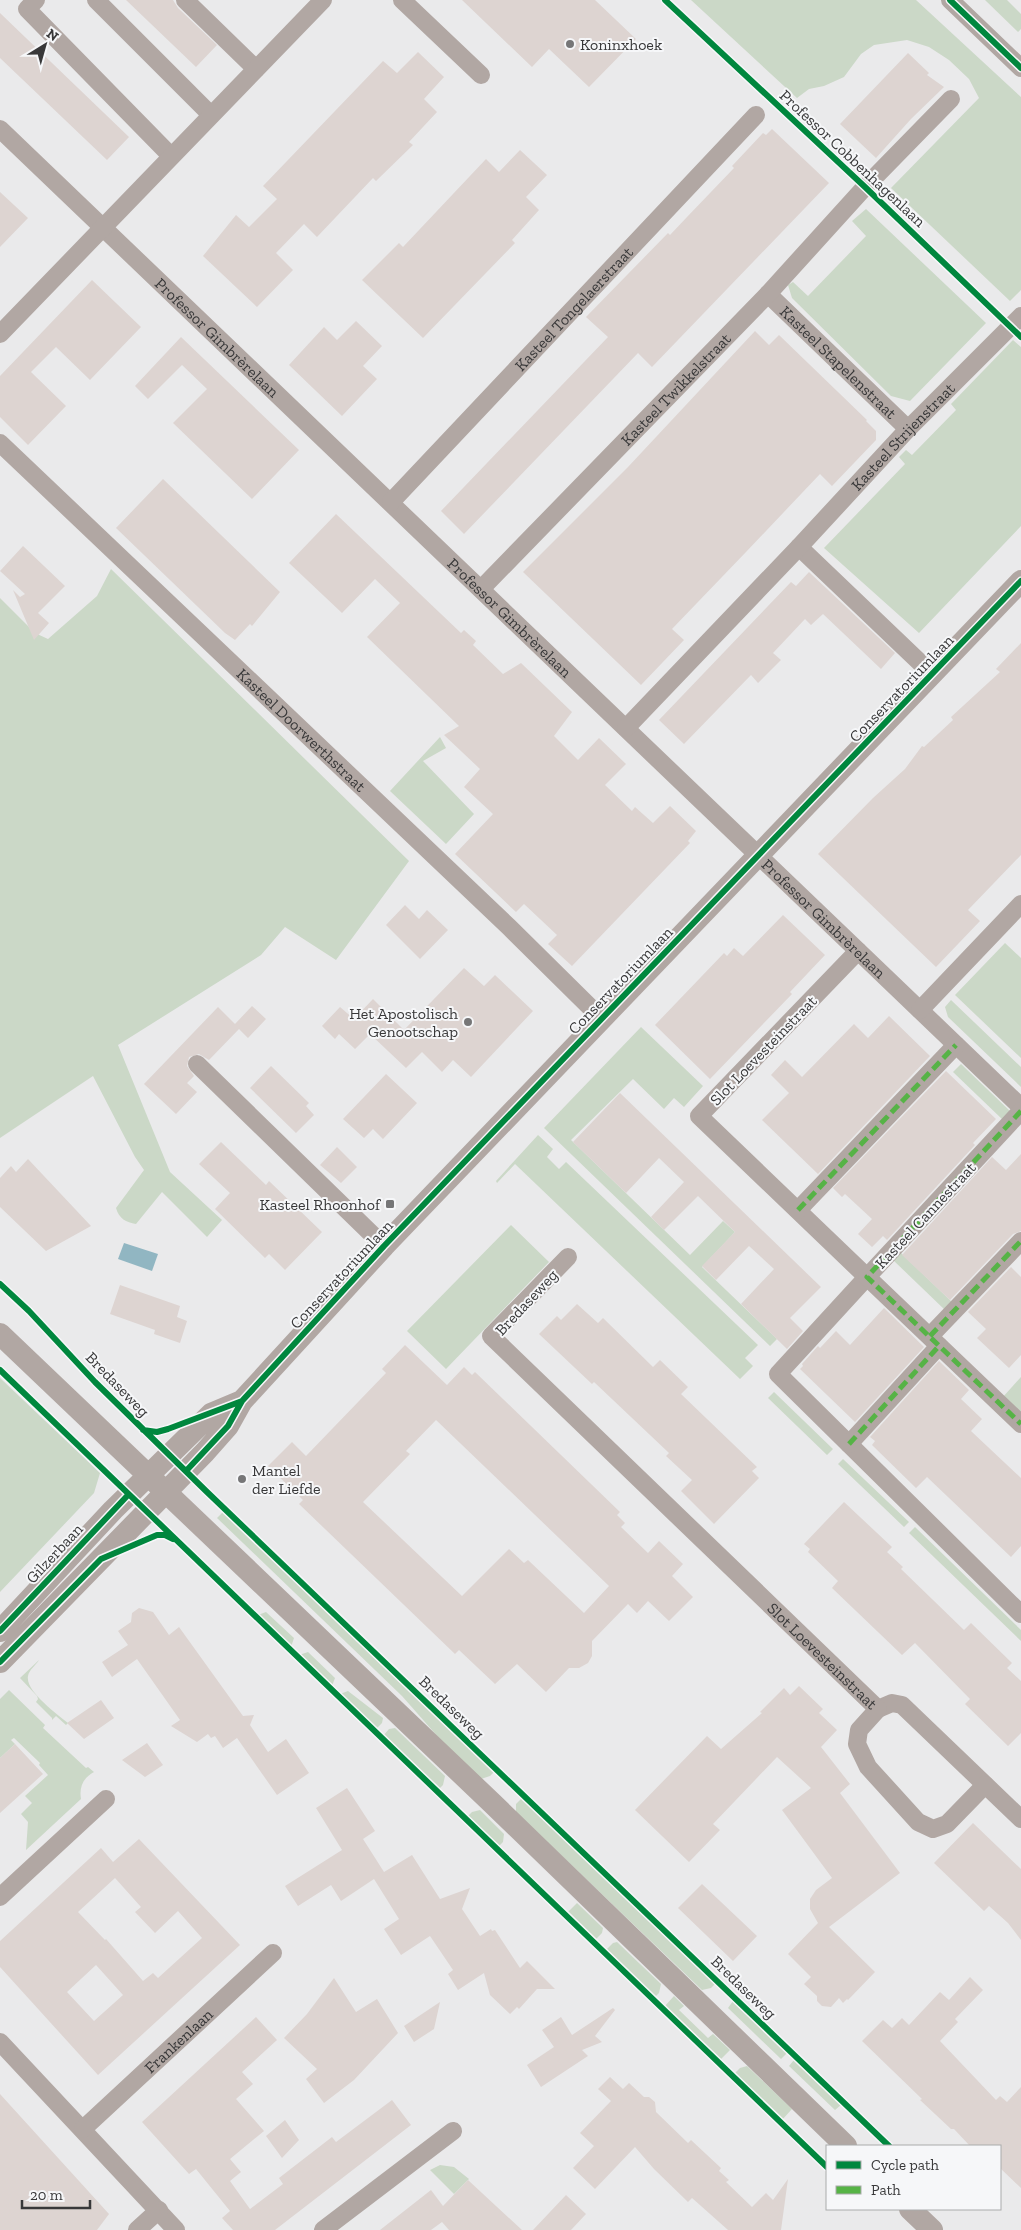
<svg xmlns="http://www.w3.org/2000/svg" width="1021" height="2230" font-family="'Zilla Slab',serif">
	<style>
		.green { fill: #cbd8c7 }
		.water { fill: #91b6c2 }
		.building { fill: #ddd4d1; fill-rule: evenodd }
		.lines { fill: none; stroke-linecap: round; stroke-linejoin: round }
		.minor { stroke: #b1a7a3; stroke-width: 18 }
		.tertiary { stroke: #b1a7a3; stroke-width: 22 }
		.quiet { stroke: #56b346; stroke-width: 5; stroke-dasharray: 10 5; stroke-linecap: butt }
		.cycleway-casing { stroke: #f6f7f9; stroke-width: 9 }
		.cycleway { stroke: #00873e; stroke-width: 6 }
		.poi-dot { fill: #767677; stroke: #f6f7f9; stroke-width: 2 }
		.labels { text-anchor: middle; stroke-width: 4; stroke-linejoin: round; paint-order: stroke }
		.poi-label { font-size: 16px; fill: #383839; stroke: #f6f7f9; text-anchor: start }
		.street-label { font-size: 16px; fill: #383839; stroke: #f6f7f9 }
	</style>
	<rect width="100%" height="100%" fill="#eaeaeb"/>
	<path class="green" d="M691,0h225l105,97v193l-11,11 -119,-113 88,-90 -10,-19 -20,-19 -20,-13 -22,-7 -33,5 -13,9 -17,23 -20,9 -15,3 -12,9z
		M985,0h22l14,14v15l-3,3z
		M866,209l120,114 -76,78 -19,-5 -99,-98 -4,-13 5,-3 15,14 58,-60 -14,-15z
		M1013,340l8,7v179l-102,107 -95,-85 81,-84 -6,-7 7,-7 6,5 44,-45 -5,-6z
		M111,569l298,292 -73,99 -51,-33 -24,28 -143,90 52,127 52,48 -15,17 -45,-45 -26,32c-10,-2 -17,-5 -20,-16l28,-38 -9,-13 -42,-81 -93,62v-540l35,35 13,6 49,-43z
		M440,737l6,11 -23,13 51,53 -28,30 -56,-53z
		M1005,943l16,15v100l-66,-63z
		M951,1000l70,67v20l-73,-70 -3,-10z
		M641,1027l62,59 -19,21 -10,-9 -10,11 -31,-30 -62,61 119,115 33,-34 12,11 -33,35 75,72 -7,7 -226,-218z
		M961,1064l50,48 -8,8 -50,-48z
		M538,1135l15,14 -6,8 12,12 7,-7 192,183 -13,13 8,8 -13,13 -225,-215 -18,19 -1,-2z
		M511,1225l38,37 -103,107 -39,-38z
		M900,1252l54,52 -8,7 -53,-51z
		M1021,1377v39l-19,-18z
		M0,1378l100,95 -6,20 -94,99z
		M774,1392l59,57 -6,6 -59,-57z
		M843,1459l66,63 -5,5 -66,-63z
		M224,1511l271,260 -5,5 -9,3 -42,-41 -37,-42 -185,-178z
		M915,1527l106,103v11l-112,-108z
		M266,1612l28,26 -3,9 -33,-32z
		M308,1652l27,26 -3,8 -33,-31z
		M39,1660c-3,5 -10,10 -11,16 -3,15 29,38 40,47l-2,2 -10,-9 -4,4v-2l-16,-16 2,-3 -1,-3 -17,-18z
		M9,1690l36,35 -2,3 43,40 2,-1 6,5c-11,6 -15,15 -13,27l-55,51 2,-28 -7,-8 11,-11 -7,-7 23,-21 -9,-10 1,-2 -26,-25 -3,2 4,4 -15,14v-59z
		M348,1691l35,27 -1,5 -6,6 -36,-35z
		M395,1728l50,48 -2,9 -4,4 -56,-53 6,-7z
		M522,1798l193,186 -4,4 -9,2 -186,-178v-8z
		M480,1810l24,24 -1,8 -5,5 -31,-30 5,-5z
		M577,1903l26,25 -1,5 -7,7 -28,-27z
		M617,1942l44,42 -2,9 -4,4 -49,-47 7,-7z
		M674,1996l10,10 -5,4 29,28 5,-4 17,16 -10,10 -56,-53z
		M733,2001l54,52 -6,6 -53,-51z
		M794,2060l47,45 -6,5 -46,-44z
		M747,2066l45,43 -10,11 -48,-46 6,-6z
		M440,2165l14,2 15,12 -15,15 -24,-24z"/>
	<path class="water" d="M124,1243l34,11 -6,17 -34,-12z"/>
	<path class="building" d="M126,0h47l5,8 39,37 -21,22z
		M462,0h133l41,39 -47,48 -40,-38 -17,18z
		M0,13l129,124 -22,23 -107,-102z
		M418,52l26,25 -20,22 13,13 -28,30 4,3 -37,36 -3,-3 -56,59 -13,-13 -28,29 17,17 -36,37 -54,-51 33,-41 13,12 28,-28 -14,-13 120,-125 14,12z
		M908,53l21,20 -2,2 17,12 -33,32 -35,39 -36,-34z
		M772,129l57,54 -177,184 -14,-14 -174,181 -23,-23 167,-174 -22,-20 82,-84 2,2 17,-18 47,-49 -2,-2 31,-33 3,2z
		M520,150l27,25 -21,22 13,13 -27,30 3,3 -92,95 -61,-58 37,-37 4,4 83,-88 13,13z
		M0,192l28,26 -28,29z
		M92,280l49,47 -51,53 -34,-33 -25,25 35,34 -38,39 -28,-28v-41z
		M356,321l26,25 -19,20 14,13 -35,37 -53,-51 35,-38 13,13z
		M755,331l14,14 10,-10 88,85 -1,1 10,10v9l-44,46 -12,-12 -74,78 -74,77 12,11 -43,45 -118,-113 105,-105z
		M181,337l118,113 -47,49 -79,-76 34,-34 -25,-24 -34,34 -13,-13z
		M163,479l117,113 -28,34 -2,-2 -15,16 -10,-7 -109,-105z
		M336,514l125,119 3,-3 12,11 -3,4 30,29 18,-11 51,49 -18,24 24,24 21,-22 27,26 -21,21 27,26 3,-4 18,16 17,-17 26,25 -8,10 2,2 -118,123 -24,-22 9,-9 -33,-31 -8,8 -61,-58 38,-40 -29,-27 16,-18 -36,-34 15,-9 -92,-89 33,-34 -25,-24 -33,34 -53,-50z
		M23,546l42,40 -27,27 11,10 -15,17 -21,-50 7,7 5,-3 -25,-23z
		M809,572l86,81 -14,16 -58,-55 -12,11 -6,-6 -32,34 8,7 -23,23 -7,-8 -67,69 -25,-24 132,-138 5,4z
		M1021,643v212l-53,55 12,11 -44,46 -118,-113 55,-56 32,-29 17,-23 2,1 29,-27 -2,-3 49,-45 -4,-3z
		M405,905l14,14 8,-9 21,20 -28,29 -34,-34z
		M783,915l42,40 -35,37 2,2 -82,85 -55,-54 69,-72 3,3 7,-8 9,8z
		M464,968l20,18 11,-11 38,36 -62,66 -18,-17 -11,12 -20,-20 -16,16 -36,-34 -15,15 -16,-15 -4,5 -13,-13 18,-19 14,12 19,-20 31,31z
		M252,1006l14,13 -18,19 -9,-9 -30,31 -10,-6 -10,3 -2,9 7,10 -7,7 10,9 -21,22 -32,-30 74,-77 17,17z
		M889,1016l41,40 -112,118 -56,-54 27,-27 -18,-18 14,-15 17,17 52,-53 14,14z
		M271,1066l38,37 -3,3 8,9 -18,18 -46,-45z
		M946,1071l50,48 -23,24 2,2 -88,95 -4,-4 -11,11 -14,-13 14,-15 -27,-25 -3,3 -9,-9z
		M386,1074l31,29 -34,36 -10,-10 -9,9 -21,-19z
		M620,1093l201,194 -31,31 13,13 -16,18 -46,-45 33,-35 -25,-23 -33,34 -14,-14 33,-34 -37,-36 -34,34 -13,-13 33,-35 -25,-24 -33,35 -53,-51z
		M221,1142l45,43 3,-4 53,51 -37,38 -16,-16 -4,4 -50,-49 15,-16 -31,-29z
		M337,1147l20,20 -16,16 -21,-18z
		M1021,1154v77l-8,3 -63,66 -48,-45 90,-98 14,13z
		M28,1159l63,67 -45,25 -46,-44v-29l11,-12 5,6z
		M1011,1267l10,10v78l-12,13 -32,-30 9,-9 -18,-17z
		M120,1285l60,21 -3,11 10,4 -7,22 -26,-9 1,-4 -45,-16z
		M577,1304l21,19 5,-5 50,49 7,-7 28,27 -7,7 76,73 -5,4 7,7 -45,46 -33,-33 11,-11 -26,-24 3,-3 -75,-71 -2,2 -53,-50 18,-18 4,4z
		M884,1308l40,39 -69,75 -55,-53 3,-3 -1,-2 16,-18 2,2 16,-17 14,14z
		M405,1345l42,40 17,-18 8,8 3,-3 145,140 -3,3 8,8 -4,4 27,26 11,-12 24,23 -11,12 21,21 -24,24 -21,-20 -11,12 -9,-9 -36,37v15l-4,7 -9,5h-10l-23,24 -29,-28 -22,20 -36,-34 -4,4 -156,-150 4,-4 -35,-34 24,-24 14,14 80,-83 -4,-4zM436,1420l173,166 -25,27 -56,-53 -4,3 -15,-14 -47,47 -99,-94 47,-48 -4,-3z
		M939,1361l30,29 -8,9 21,20 -11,12 50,47v68l-10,11 -84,-80 -11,11 -44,-43 3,-4 -5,-4z
		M844,1502l48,45 -5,5 16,15 -2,2 63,61 7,-7 41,40 -5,5 14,13v52l-13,13 -43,-42 5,-5 -55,-56 -13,12 -70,-67 6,-7 -30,-29 2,-3 -6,-5z
		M139,1608l14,4 16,23 10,-8 64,89 11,-1 -4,10 18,27 18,-13 23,34 -32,22 -40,-57 -14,10 -8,-12 -4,2 -3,-4 -11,8 -26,-16 9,-6 -43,-61 -25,18 -10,-15 26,-17 -10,-14 13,-9 1,-9z
		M799,1686l24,23 -4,4 18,17 -16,17 29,37 -10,9 60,80 -71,54 46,45 -27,28 -1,-1 -4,4 -4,-5 -8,9 -9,-1 -5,-5v-5l-13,-12 7,-7 -23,-23 30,-31 -8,-14v-10l6,-9 16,-12 -50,-68 29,-22 -34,-31 -64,67 7,6 -31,32 -54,-52 72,-74 14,13 41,-36 -2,-1 24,-24 6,7z
		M101,1700l13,18 -30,21 -17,-16z
		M147,1743l16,22 -18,12 -23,-17z
		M15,1744l28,30 -43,39v-55z
		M347,1788l28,43 -12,8 21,33 28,-17 28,44 30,-11 -8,21 18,27 11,-7 1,2 3,-1 25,38 7,-7 28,28h-18l-18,20 -2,-2 -7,7 -20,-19 -6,-22 -26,17 -10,-16 5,-4 -23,-34 -29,19 -17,-26 15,-10 -25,-40 -33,22 -10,-16 -33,21 -13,-20 57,-36 -26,-42z
		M973,1823l48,46v71l-13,-17 -19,-17 -5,5 -50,-48z
		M139,1839l101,106 -142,130 -98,-108v-26l101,-93 12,14zM115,1878l26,29 -6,5 20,21 23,-22 24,27 -44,40 -5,-5 -10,8 -37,-42 -1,1 -27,-28zM96,1965l27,30 -29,26 -27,-29z
		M702,1884l55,52 -24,25 -55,-53z
		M970,1977l13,13 -28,29 3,3 -18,19 56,59 4,-4 7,6 14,-15v101l-21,-20v-22h-30l-16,-17h-3l-31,-29 2,-1 -60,-58 21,-21 9,8 10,-10 7,7 31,-33 9,8z
		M334,1978l22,34 21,-13 21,34 -44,47 -30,23 -18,-24 11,-10 -33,-31 23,-24z
		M440,2002l-6,27 -20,13 -10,-16z
		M613,2008l2,2 -20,26 7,6 -20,8 6,6 -47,31 -14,-22 27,-18 -12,-17 19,-13 11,18z
		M256,2017l21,23 -35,32 11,12 -17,15 28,32 -34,28 11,13 -11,9 20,28 33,-25 -4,-6 53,-41 4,5 56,-42 19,25 -136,105h-42l-11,-12 8,-7 -34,-42 -7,5 -47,-52z
		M610,2077l13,12 6,-6 15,14h5l6,5 1,10 32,31 3,-3 30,28 -2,3 10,9 -3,2 26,25 14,-14 7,7 15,-21 -7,51h-53l-36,-32 -4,4 -34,-33 -19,-22 -40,42 -22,-21 21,-22 -14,-13 31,-32 -13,-12z
		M0,2094l109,120 -12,16h-97z
		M285,2120l14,20 -17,18 -16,-22z
		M468,2180l54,50h-73l-7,-8 -11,8h-51l51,-40 12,16z
		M566,2195l20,19 -15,16h-38z"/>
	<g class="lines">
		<g class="minor">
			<path d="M36,0l-9,9 144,147"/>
			<path d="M96,0l115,115"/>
			<path d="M185,0l71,69"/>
			<path d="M402,0l79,75"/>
			<path d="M950,0l71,68"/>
			<path id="s1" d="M0,129l1021,978"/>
			<path id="s2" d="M768,294l140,135"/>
			<path d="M0,334l323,-334"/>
			<path id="s3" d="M0,443l509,484 93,92"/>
			<path id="s4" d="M391,502l365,-387"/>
			<path d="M799,547l133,127"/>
			<path id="s5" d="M481,589l287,-295 97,-107 86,-88"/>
			<path id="s6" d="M626,728l173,-181 109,-118 113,-113"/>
			<path d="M858,951l-159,165 168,161 -89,97 243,240"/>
			<path d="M920,1010l101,-106"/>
			<path d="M197,1064l187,182"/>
			<path d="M1021,1111l-154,166 154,147"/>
			<path d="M798,1210l158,-165"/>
			<path id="s7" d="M568,1257l-77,79 387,373 14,-6 10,2 119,114"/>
			<path d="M930,1336l91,-95"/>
			<path d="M849,1444l90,-98"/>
			<path d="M878,1709l-19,21 -2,14 11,23 50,55 15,7 14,-5 38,-39"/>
			<path d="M0,1897l106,-98"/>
			<path d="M0,2042l176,188"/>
			<path id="s8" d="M83,2129l190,-176"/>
			<path d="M137,2230l22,-20"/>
			<path d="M323,2230l130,-99"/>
		</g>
		<path class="tertiary" d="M0,1334l492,469 354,343
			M0,1631l113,-121 98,-96 31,-13
			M0,1662l205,-210 23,-26 14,-25 142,-155 637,-665
			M910,2209l22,21"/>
		<path class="quiet" d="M1021,1111l-154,166 154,147
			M798,1210l158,-165
			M930,1336l91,-95
			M849,1444l90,-98"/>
		<defs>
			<path id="cycleway" d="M665,0l200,187 156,150
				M950,0l71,68
				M0,1284l29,27 66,71 111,109 683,655
				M0,1370l827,797
				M143,1430l14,2 11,-3 74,-28
				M186,1471l42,-45 14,-25 142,-155 637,-665
				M0,1631l128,-136
				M0,1662l101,-103 56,-24h8l8,4"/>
		</defs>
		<use href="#cycleway" class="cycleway-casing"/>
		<use href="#cycleway" class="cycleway"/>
	</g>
	<g class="poi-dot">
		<circle cx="570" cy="44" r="5"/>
		<circle cx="468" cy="1022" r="5"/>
		<rect x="385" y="1199" width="10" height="10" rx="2.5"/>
		<circle cx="242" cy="1479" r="5"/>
	</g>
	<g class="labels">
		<g class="poi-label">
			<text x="580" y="50">Koninxhoek</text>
			<text x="458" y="1019" text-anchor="end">Het Apostolisch<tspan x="458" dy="18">Genootschap</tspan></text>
			<text x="380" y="1210" text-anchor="end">Kasteel Rhoonhof</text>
			<text x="252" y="1476">Mantel<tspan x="252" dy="18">der Liefde</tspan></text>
		</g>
		<g class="street-label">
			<text transform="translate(853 158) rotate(43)" y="6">Professor Cobbenhagenlaan</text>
			<text dy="6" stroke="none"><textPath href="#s4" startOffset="266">Kasteel Tongelaerstraat</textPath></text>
			<text dy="6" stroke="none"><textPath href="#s1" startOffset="301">Professor Gimbrèrelaan</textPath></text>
			<text dy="6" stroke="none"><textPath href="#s2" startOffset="98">Kasteel Stapelenstraat</textPath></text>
			<text dy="6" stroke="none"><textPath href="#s5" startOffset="279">Kasteel Twikkelstraat</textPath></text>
			<text dy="6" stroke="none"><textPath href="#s6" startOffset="402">Kasteel Strijenstraat</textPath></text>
			<text dy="6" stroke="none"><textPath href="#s1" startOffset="706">Professor Gimbrèrelaan</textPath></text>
			<text transform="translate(901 688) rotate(-46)" y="6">Conservatoriumlaan</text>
			<text dy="6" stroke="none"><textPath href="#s3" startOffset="416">Kasteel Doorwerthstraat</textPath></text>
			<text dy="6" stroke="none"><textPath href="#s1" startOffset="1141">Professor Gimbrèrelaan</textPath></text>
			<text transform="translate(620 980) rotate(-46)" y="6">Conservatoriumlaan</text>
			<text transform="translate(763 1050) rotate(-46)" y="6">Slot Loevesteinstraat</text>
			<text transform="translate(925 1215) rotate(-47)" y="6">Kasteel Cannestraat</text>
			<text transform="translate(341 1274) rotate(-47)" y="6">Conservatoriumlaan</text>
			<text transform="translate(526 1302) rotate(-47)" y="6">Bredaseweg</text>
			<text transform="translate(118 1384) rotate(46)" y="6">Bredaseweg</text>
			<text transform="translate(54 1553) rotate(-47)" y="6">Gilzerbaan</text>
			<text dy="6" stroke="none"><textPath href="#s7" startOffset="571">Slot Loevesteinstraat</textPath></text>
			<text transform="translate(452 1707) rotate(44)" y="6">Bredaseweg</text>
			<text transform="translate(744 1987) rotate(44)" y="6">Bredaseweg</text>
			<text dy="6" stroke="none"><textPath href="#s8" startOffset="130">Frankenlaan</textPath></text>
		</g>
	</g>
	<rect x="826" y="2145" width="175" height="65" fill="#f6f7f9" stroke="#aaabac"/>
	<rect x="836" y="2161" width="25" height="8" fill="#00873e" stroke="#aaabac"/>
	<text x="871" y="2170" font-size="15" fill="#383839">Cycle path</text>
	<rect x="836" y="2186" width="25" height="8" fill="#56b346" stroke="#aaabac"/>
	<text x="871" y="2195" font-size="15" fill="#383839">Path</text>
	<g transform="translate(45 45) rotate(37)" stroke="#f6f7f9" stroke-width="4" paint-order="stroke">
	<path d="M0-4L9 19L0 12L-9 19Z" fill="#383839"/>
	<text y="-8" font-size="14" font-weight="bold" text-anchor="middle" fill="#383839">N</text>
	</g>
	<path d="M22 2200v8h68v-8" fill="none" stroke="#383839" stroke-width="2.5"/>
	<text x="30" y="2200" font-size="15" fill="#383839" stroke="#f6f7f9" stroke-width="4" paint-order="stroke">20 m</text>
</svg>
